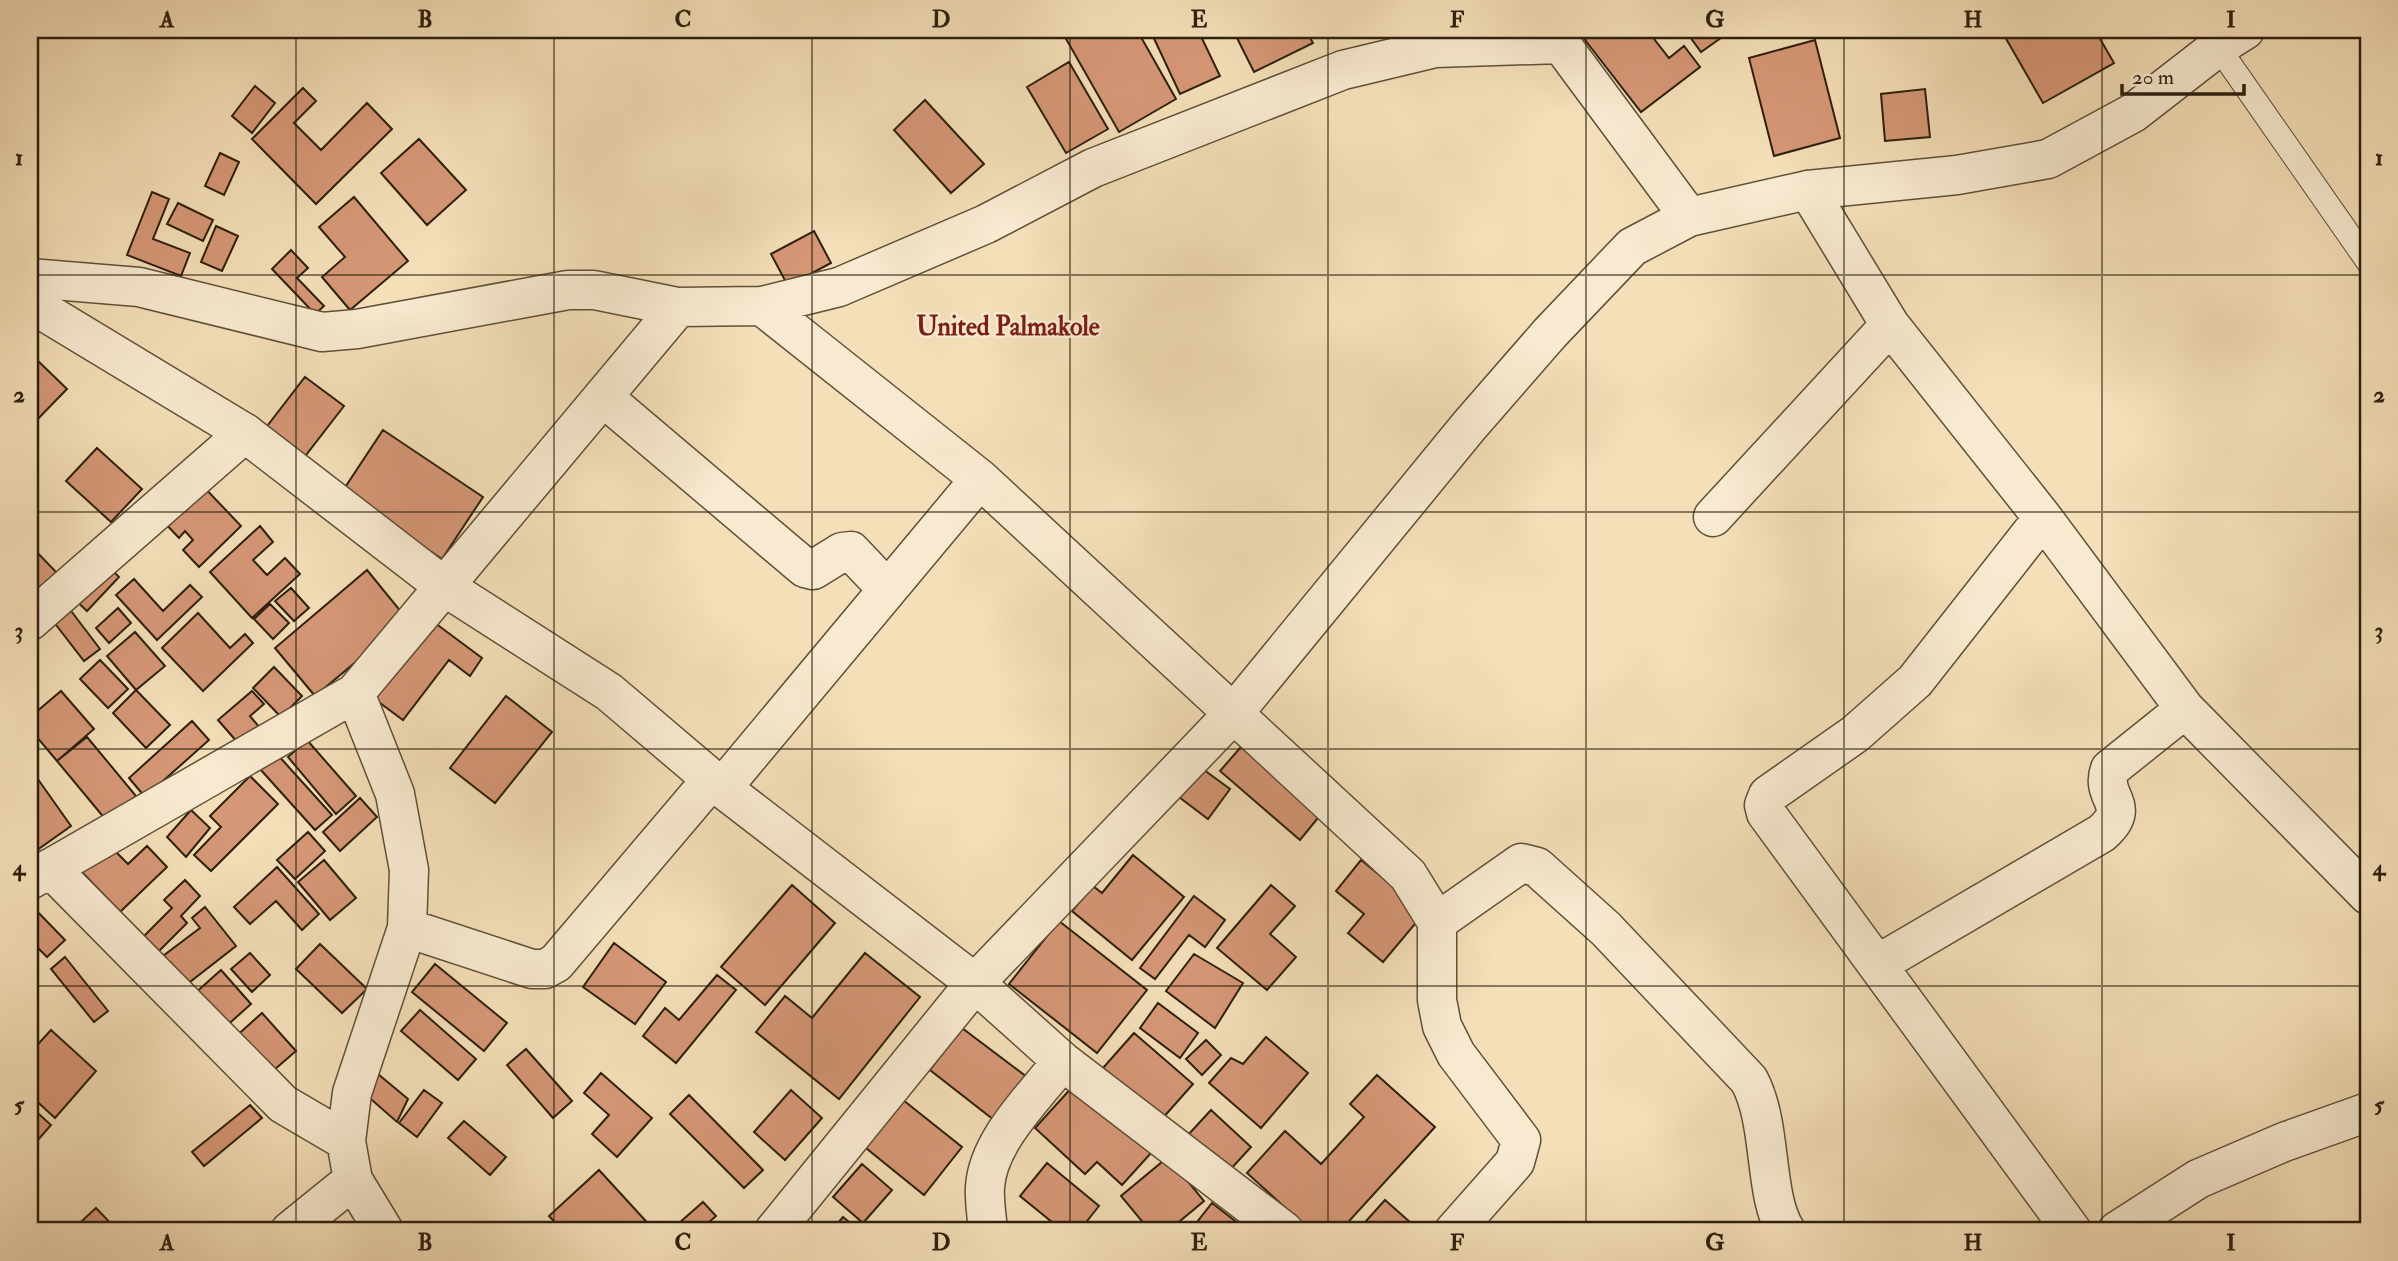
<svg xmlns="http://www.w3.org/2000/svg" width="2398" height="1261" font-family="'IM FELL Double Pica',serif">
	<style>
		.building { fill: #d69776; stroke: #2d200e; stroke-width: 2 }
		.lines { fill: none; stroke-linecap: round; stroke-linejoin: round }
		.service-casing { stroke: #5f5038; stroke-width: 25 }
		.minor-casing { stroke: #5f5038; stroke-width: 41 }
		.tertiary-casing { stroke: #5f5038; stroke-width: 41 }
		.service { stroke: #f8ead1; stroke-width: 23 }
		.minor { stroke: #f8ead1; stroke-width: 38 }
		.tertiary { stroke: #f8ead1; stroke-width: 38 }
		.grid { fill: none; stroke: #2d200e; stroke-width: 2; stroke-opacity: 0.55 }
		.labels { text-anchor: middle; stroke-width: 5; stroke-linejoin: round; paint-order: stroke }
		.quarter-label { font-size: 26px; font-weight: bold; fill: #7a1f14; stroke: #f8ead1 }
		.neatline { fill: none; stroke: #2d200e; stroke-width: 2.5 }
		.grid-label { font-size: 23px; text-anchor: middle; font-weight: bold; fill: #2d200e }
	</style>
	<rect width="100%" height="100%" fill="#f4dfb8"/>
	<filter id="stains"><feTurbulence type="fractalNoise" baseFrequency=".00286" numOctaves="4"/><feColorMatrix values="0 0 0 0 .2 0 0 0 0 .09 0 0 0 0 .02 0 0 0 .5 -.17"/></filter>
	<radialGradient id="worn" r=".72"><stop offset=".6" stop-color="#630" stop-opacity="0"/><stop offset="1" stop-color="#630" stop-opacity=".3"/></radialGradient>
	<path class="building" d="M1061,30h76l39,69 -57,33z
		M1150,30h48l22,46 -40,18z
		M1233,30h73l7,13 -59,29z
		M1591,30h56l22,28 15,-12 16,21 -59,45 -59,-76z
		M1685,30h47l-31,22z
		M2001,30h94l19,33 -71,40z
		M1815,40l25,98 -66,18 -25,-98z
		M1069,62l39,67 -42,24 -39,-66z
		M255,86l20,17 -23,30 -20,-17z
		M303,88l13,13 -22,22 27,27 46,-47 25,26 -76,75 -64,-65z
		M1925,89l5,48 -45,4 -4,-47z
		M925,100l59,64 -33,29 -57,-63z
		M419,139l47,51 -39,35 -46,-52z
		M220,153l19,9 -15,33 -19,-9z
		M152,192l17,7 -16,40 37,14 -9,23 -54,-21z
		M354,197l54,64 -58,49 -28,-33 23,-20 -26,-30z
		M178,203l35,17 -10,21 -36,-17z
		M216,226l22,10 -16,35 -21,-9z
		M814,231l17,32 -43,23 -17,-32z
		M291,250l17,18 -11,10 27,28 -9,8 -43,-45z
		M36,359l31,30 -37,38v-61z
		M305,377l39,29 -45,58 -38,-30z
		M383,430l100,67 -41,62 -100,-67z
		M97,448l45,41 -31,33 -45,-41z
		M201,484l40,42 -42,41 -16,-17 10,-10 -8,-9 -6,7 -17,-18z
		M260,526l13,16 -20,18 14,15 18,-17 15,16 -48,44 -42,-46z
		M30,545l27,28 -27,27z
		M104,562l15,15 -32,34 -16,-15z
		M367,570l40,49 -92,77 -40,-48z
		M134,579l29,32 27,-26 12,12 -45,43 -41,-45z
		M291,588l18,20 -15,13 -19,-20z
		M62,599l38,50 -16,12 -38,-49z
		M270,604l19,19 -16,16 -19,-20z
		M118,608l13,15 -22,20 -13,-15z
		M198,613l32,35 15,-14 8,9 -50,48 -41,-43z
		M431,620l51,38 -12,18 -21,-16 -46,60 -31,-23z
		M135,632l30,34 -29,24 -29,-34z
		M100,660l28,29 -20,19 -28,-29z
		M274,667l28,29 -21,21 -28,-29z
		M136,690l34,35 -24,23 -33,-35z
		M61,691l33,38 -37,32 -27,-32v-4l8,-7 -3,-5z
		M252,691l12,13 -14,12 15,18 -20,17 -27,-31z
		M506,696l46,36 -57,71 -45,-35z
		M192,721l17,19 -64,57 -16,-19z
		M87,737l49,59 -30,24 -49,-59z
		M307,740l49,56 -20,18 -48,-57z
		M1247,740l79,68 -26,32 -80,-69z
		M277,754l55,61 -17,15 -55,-61z
		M1200,767l30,22 -22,30 -29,-22z
		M30,768l41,58 -41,29z
		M250,776l28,28 -67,67 -17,-16 27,-28 -11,-11z
		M360,798l17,19 -37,34 -17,-19z
		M191,810l19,18 -24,29 -19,-20z
		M308,832l17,19 -30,28 -18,-19z
		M108,844l20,20 19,-18 20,21 -47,45 -40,-42z
		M1133,855l51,42 -52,63 -60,-49 21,-25 9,7z
		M324,860l32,38 -26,22 -32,-38z
		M1361,860l64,52 -42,50 -35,-29 16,-19 -28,-23z
		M277,867l42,47 -17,16 -26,-29 -26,23 -16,-17z
		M185,880l15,16 -19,20 6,7 -30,30 -15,-15 30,-30 -8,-8z
		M792,885l43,38 -70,82 -44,-38z
		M1271,885l24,21 -25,28 26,23 -29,33 -50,-42z
		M1194,896l31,24 -20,27 -16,-12 -34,44 -15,-11z
		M30,904l35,36 -18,17 -17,-17z
		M205,907l31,39 -50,39 -23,-29 37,-28 -8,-10z
		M1059,921l88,69 -50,63 -88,-69z
		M614,943l52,39 -31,42 -52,-37z
		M320,944l47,45 -25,24 -46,-44z
		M250,953l20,22 -18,17 -21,-23z
		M865,953l55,44 -81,102 -83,-67 29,-36 27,22z
		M1194,954l49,29 -28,45 -49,-37z
		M65,957l43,54 -14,11 -43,-53z
		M435,964l72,59 -23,28 -72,-59z
		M221,970l30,34 -28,25 -30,-34z
		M717,975l19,15 -60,73 -33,-27 22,-28 14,12z
		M1158,1003l40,30 -18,25 -40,-30z
		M420,1010l56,49 -18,21 -57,-49z
		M262,1013l34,38 -29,25 -34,-37z
		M962,1028l65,49 -33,43 -64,-50z
		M51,1030l45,41 -41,47 -25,-23v-42z
		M1134,1033l59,51 -32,36 -58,-52z
		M1266,1037l42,36 -47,55 -52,-45 22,-25 12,6z
		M1206,1040l15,15 -19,20 -16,-16z
		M526,1049l46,52 -19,17 -46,-53z
		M372,1069l36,30 -11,23 -40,-35z
		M601,1073l51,45 -35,39 -25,-23 17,-19 -25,-22z
		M1377,1075l58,52 -95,104h-29l-64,-58 38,-42 36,33 43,-47 -14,-13z
		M1075,1084l76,69 -29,32 -25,-23 -12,12 -50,-46z
		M424,1090l18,13 -25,34 -18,-14z
		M791,1090l31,28 -37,42 -31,-28z
		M689,1095l74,75 -19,18 -74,-74z
		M898,1096l64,51 -38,48 -63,-51z
		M250,1105l12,13 -58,48 -12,-14z
		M30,1106l21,19 -21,24z
		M1211,1110l40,37 -23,25 -40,-37z
		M464,1121l42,36 -16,18 -42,-37z
		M1168,1157l36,44 -36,30h-18l-29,-35z
		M1047,1163l52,43 -20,25h-16l-43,-35z
		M862,1164l30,26 -29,33 -30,-26z
		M599,1170l56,61h-92l-14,-15z
		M1385,1200l35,31h-63z
		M703,1202l13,14 -17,15h-29z
		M1212,1203l36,28h-58z
		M96,1208l22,23h-47z
		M843,1217l17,14h-29z"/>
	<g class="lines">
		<defs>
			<path id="service" d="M2218,47l150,215"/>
			<path id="minor" d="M1808,190l82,135 153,193 142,191 183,186
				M30,278l109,9 183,45 35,-3 211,-39h26l84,17
				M762,306l218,173 428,396 29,47v78l5,26 14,28 65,86 -6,22 -61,69
				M603,397l202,171 8,2 29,-18 9,-1 36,38
				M1713,517l177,-192
				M2043,518l-128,163 -60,53 -87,61 -4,10 2,8 306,418
				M30,621l215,-188
				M722,788l258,-309
				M50,868l233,236 63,37
				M30,880l325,-187
				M1437,922l84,-59 16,4 69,62 143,151c24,44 14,115 37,151
				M407,928l125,41h13l11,-6 156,-184
				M1878,964l224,-131c32,-28 -3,-35 8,-64l75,-60
				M290,1231l63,-51
				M384,1231l-31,-51 -7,-39 6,-48 55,-165 2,-58 -14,-76 -40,-101 323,-386 84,-1 77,-19 147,-63 107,-56 250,-98 92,-22 126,-4 128,173
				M774,1231l201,-248 87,78 222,170
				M988,1231c-1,-14 -4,-30 -3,-44 3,-47 50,-90 77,-126
				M2117,1231l81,-52 86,-37 84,-30"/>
			<path id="tertiary" d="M30,303l215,130 200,154 164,105 113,96 253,195 258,-269 236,-288 81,-93 82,-86 57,-30 119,-27 149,-15 91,-16 85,-46 85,-66 27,-17"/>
		</defs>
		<use href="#service" class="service-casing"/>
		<use href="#minor" class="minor-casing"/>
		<use href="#tertiary" class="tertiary-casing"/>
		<use href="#service" class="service"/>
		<use href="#minor" class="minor"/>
		<use href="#tertiary" class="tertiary"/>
	</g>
	<path class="grid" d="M296,30v1201M554,30v1201M812,30v1201M1070,30v1201M1328,30v1201M1586,30v1201M1844,30v1201M2102,30v1201M30,275h2338M30,512h2338M30,749h2338M30,986h2338"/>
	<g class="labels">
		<g class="quarter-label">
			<text x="1008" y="335">United Palmakole</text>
		</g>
	</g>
	<rect width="2398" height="1261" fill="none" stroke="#f4dfb8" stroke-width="77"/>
	<path d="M2122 84v10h122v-10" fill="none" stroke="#2d200e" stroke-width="3.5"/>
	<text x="2132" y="84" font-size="21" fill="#2d200e" stroke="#f8ead1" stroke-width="5" paint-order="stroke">20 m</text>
	<rect x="38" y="38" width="2322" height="1184" class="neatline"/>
	<g class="grid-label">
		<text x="167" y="27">A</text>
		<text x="425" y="27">B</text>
		<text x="683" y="27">C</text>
		<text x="941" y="27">D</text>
		<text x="1199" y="27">E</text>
		<text x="1457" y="27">F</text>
		<text x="1715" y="27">G</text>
		<text x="1973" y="27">H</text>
		<text x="2231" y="27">I</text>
		<text x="19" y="165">1</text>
		<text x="2379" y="165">1</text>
		<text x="19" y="402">2</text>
		<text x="2379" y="402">2</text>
		<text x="19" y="638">3</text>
		<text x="2379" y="638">3</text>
		<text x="19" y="875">4</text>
		<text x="2379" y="875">4</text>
		<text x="19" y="1112">5</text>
		<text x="2379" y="1112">5</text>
		<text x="167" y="1250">A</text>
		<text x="425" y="1250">B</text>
		<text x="683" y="1250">C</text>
		<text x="941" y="1250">D</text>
		<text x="1199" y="1250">E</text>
		<text x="1457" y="1250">F</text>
		<text x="1715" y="1250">G</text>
		<text x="1973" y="1250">H</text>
		<text x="2231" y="1250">I</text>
	</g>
	<rect width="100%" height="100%" filter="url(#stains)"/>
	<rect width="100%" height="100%" fill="url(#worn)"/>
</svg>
